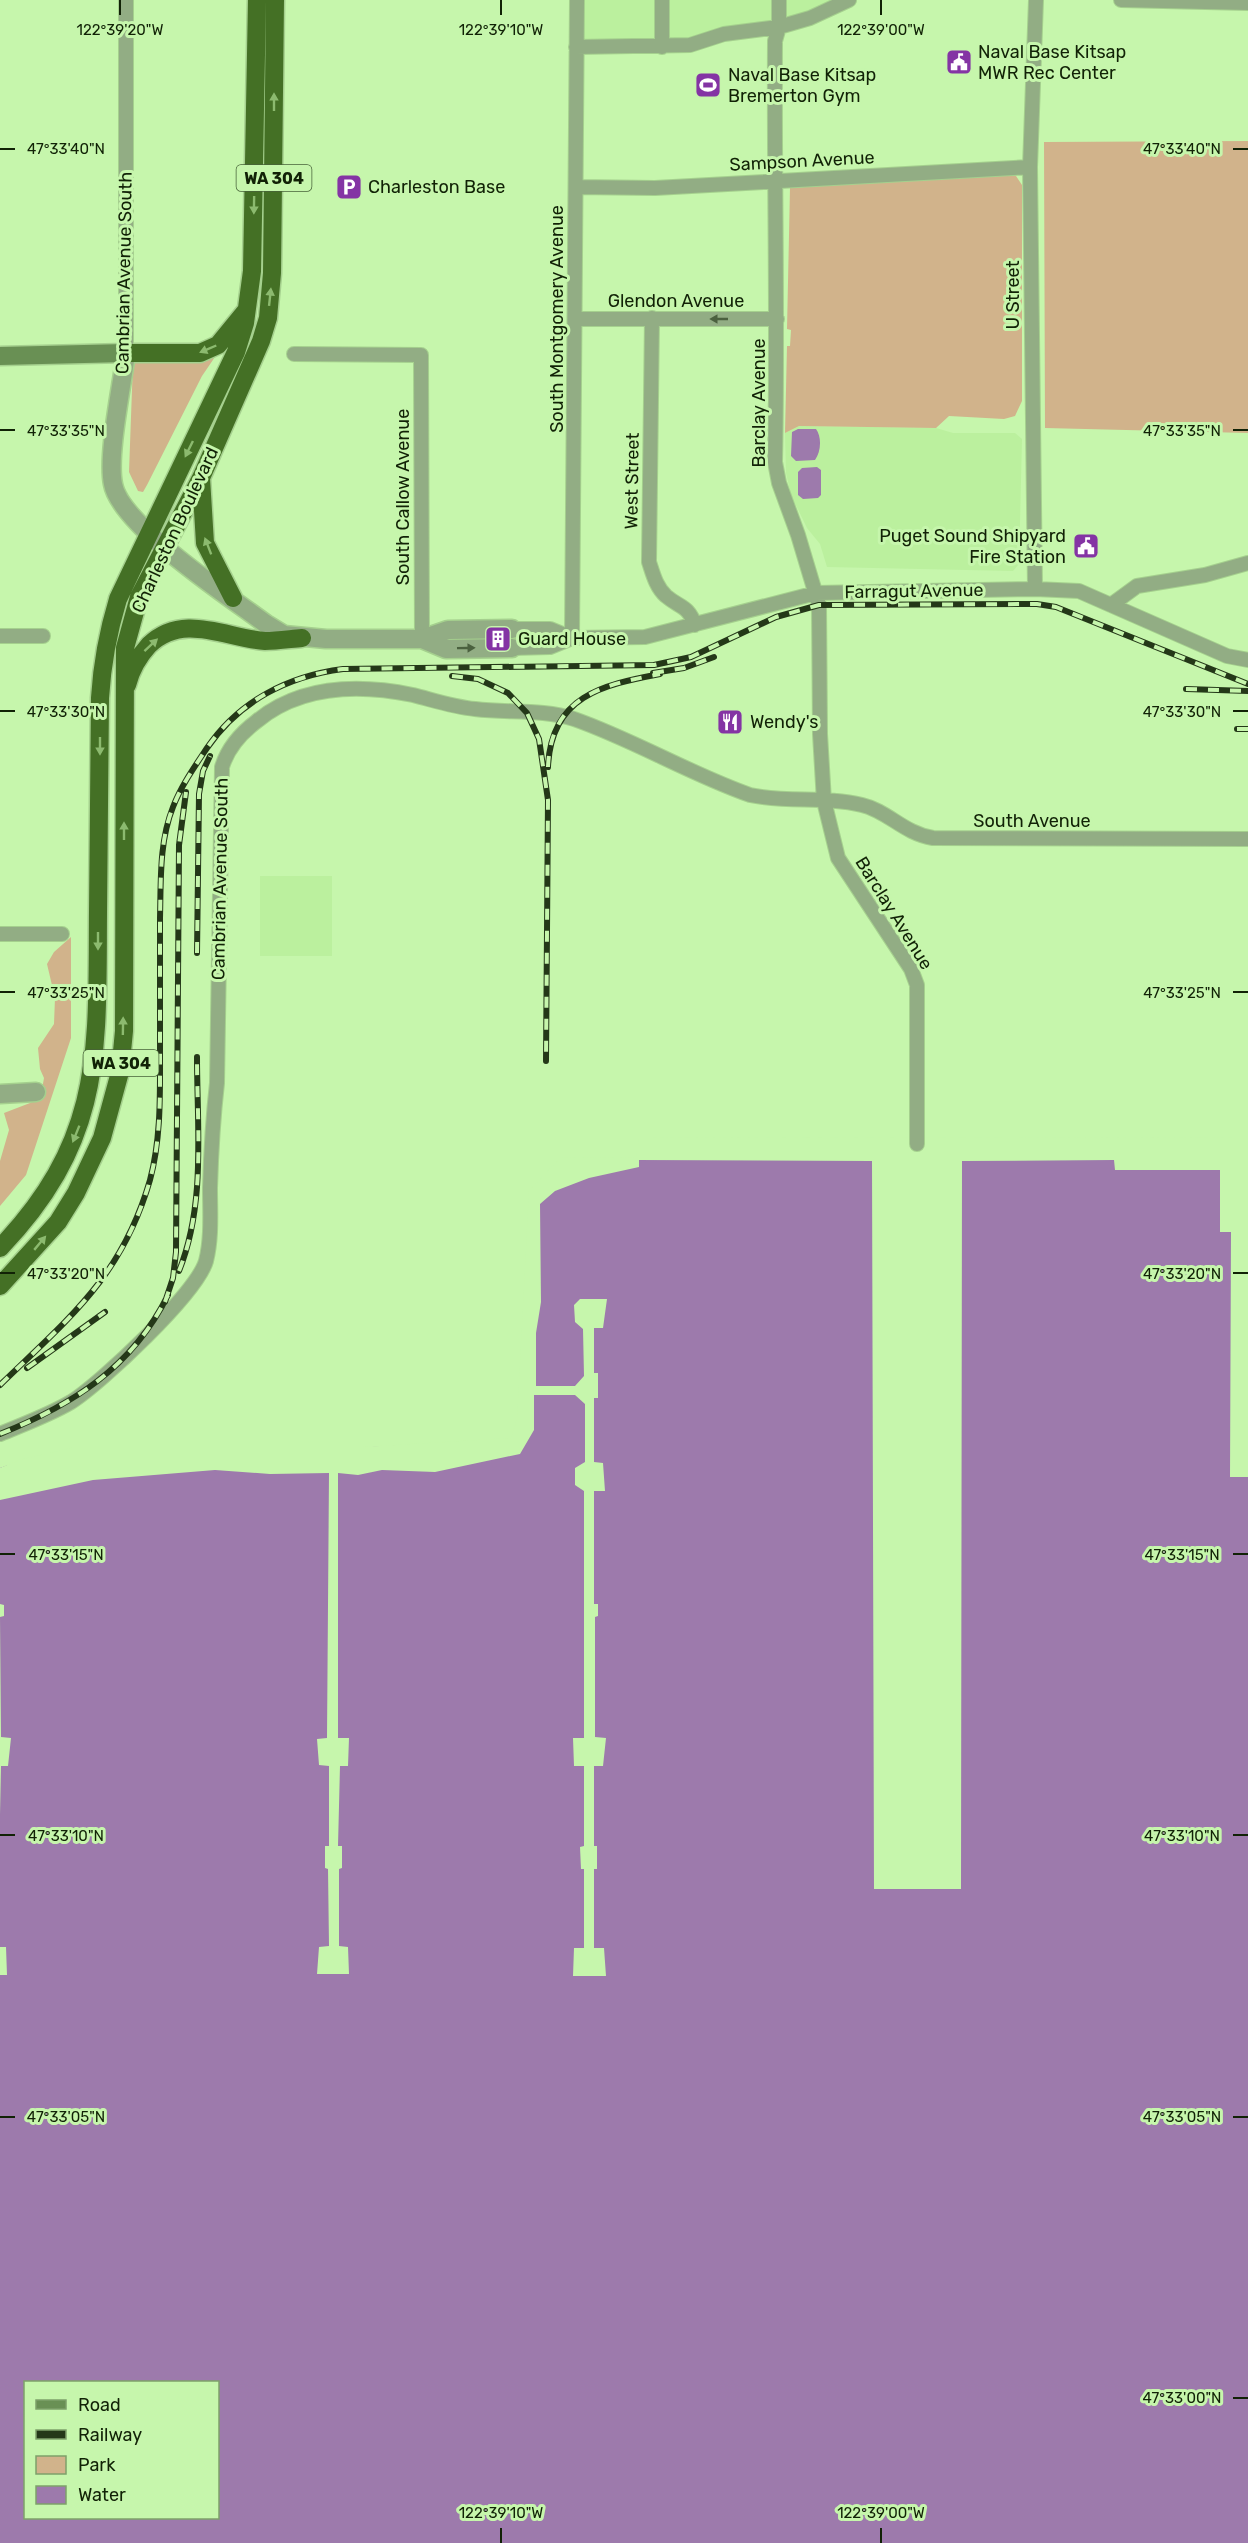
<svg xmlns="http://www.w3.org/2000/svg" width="1248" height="2543" font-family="Rubik,sans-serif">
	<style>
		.built { fill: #bbf09e }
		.green { fill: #d1b38b }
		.water { fill: #9d7aac; fill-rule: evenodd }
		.pier { fill: #c6f6ac }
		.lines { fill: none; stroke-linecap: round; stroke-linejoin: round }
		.minor-casing { stroke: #a5d08e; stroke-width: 16 }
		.tertiary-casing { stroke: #a5d08e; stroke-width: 21 }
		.secondary-casing { stroke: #a5d08e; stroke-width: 21 }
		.trunk-casing { stroke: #a5d08e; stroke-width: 21 }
		.minor { stroke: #92ad84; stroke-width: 14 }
		.tertiary { stroke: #92ad84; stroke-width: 18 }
		.secondary { stroke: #699054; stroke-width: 18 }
		.trunk { stroke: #447025; stroke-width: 18 }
		.rail-casing { stroke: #243818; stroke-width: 6 }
		.rail { stroke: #c6f6ac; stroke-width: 4; stroke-dasharray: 11; stroke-linecap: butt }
		.oneway { fill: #8cba6f }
		.oneway2 { fill: #4b613f }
		.ticks { fill: none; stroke: #112206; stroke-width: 2 }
		.labels { text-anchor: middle; stroke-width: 6; stroke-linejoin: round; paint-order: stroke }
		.shield { fill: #c6f6ac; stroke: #476238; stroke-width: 1.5 }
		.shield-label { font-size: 16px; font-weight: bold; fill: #112206 }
		.poi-label { font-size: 18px; fill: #112206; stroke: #c6f6ac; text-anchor: start }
		.street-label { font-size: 18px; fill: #112206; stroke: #c6f6ac }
		.ticks-label { font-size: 15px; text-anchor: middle; fill: #112206; stroke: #c6f6ac; stroke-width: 6; stroke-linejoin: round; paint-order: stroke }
	</style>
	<rect width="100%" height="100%" fill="#c6f6ac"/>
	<path class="built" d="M577,0h272l-41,18 -118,27 -114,2z
		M799,426l137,2 17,5h62l7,6 -3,125 -6,7 -186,-4 -7,-23 -13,-16 -16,-33 -5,-22 -1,-40z
		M260,876h72v80h-72z"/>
	<path class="green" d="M1248,141v292l-203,-5 -1,-286z
		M1001,173l15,3 6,9v216l-7,15 -11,3 -55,-3 -13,12 -137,-2 -14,7 2,-87h3l1,-16 -4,-1 3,-141z
		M217,354l-15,22 -55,109 -4,7 -5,-1 -9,-19 4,-110z
		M71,937v101l-45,137 -26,31v-45l9,-31 -5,-17 26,-10 11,-8 3,-17 -4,-9 -2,-21 16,-24 1,-26 -8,-34 7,-12z"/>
	<path class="water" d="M798,429h18c6,8 5,23 -1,31l-19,1 -5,-5 1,-24z
		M817,467l4,3v25l-3,3 -15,1 -5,-4v-23l4,-4z
		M639,1138l609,2v1403h-1248v-1075l8,-3 505,-25 7,-20 12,-228 107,-32zM26,2382h192v136h-192z"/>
	<path class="pier" d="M1248,1137v340h-18l1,-245h-11v-62h-105l-1,-10 -152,1 -1,728h-87l-2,-728 -233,-1v7l-50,11 -34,13 -15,13 1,98 -5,31v53h39l9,-10 -1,-47 -8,-7 -1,-17 6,-6h27l-4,29h-9v45h4v25h-4v64l9,1 2,28h-11v113h4v12l-3,1v120l11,1 -3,28h-9v80h3v23h-3v79h10l2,28h-33l1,-28h10v-79h-3l-1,-22 4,-1v-80h-10l-1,-28h11v-247l-9,-6v-17l10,-6v-58l-10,-9h-41v35l-14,24 -85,18 -53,-2 -24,5 -20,-2v265h11l-1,28h-8l-2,80h4v22l-3,1v77l9,1 1,27h-32l2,-27 10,-1 -1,-77 -3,-1v-22h4v-80l-10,-1 -2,-26 10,-1 2,-265 -59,1 -55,-4 -122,10 -93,20v-32l19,-8 56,-13h288l148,-9 6,-19 12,-228 31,-33 76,-1 3,-19z
		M0,1574v30l4,1v11l-4,1 1,120 10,1 -3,28h-7l-1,49z
		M0,1947h6l1,28h-7z"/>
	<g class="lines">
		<defs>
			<path id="minor" d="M662,0v47
				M779,0v27l-4,14c-1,141 3,280 0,421l4,21 19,52 21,70 1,129 4,67 14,57 73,111 6,16v159
				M1121,0l127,3
				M576,47l114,-2 34,-11 55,-7 31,-9 39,-18
				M576,187l79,1 375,-21
				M652,318l-3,244c4,12 7,25 17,34 14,12 22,9 29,29
				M575,319h202
				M126,353v-353
				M294,354l127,1 1,284
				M1035,589l-5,-422 6,-167
				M1111,605l26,-19 68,-11 43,-12
				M512,629h38l22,9
				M0,636h43
				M572,638l5,-638
				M512,648l38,-1 22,-9 73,-1 171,-44 219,-4 44,2 148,65 21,4
				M0,934h62
				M0,1434c24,-10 49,-19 71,-32 30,-19 126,-109 135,-141 6,-24 4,-49 4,-73 1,-35 3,-70 7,-105l5,-316c6,-20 19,-34 35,-46 44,-36 102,-37 156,-26 20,5 41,12 62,14 33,4 68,0 99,10 60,21 116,55 176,76 37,8 76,1 112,10 26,6 41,28 71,33l315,1"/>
			<path id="tertiary" d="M126,353c-4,33 -19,102 -13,131 7,41 117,113 153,140l18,11 42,4h96l26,-9 64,-1
				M422,639l24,10 66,-1
				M0,1094l36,-2"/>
			<path id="secondary" d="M0,356l126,-3"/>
			<path id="trunk" d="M126,353h74l18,-8 27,-33
				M201,478l4,65 28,55
				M127,685c4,-16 11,-28 22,-40 34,-33 77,-7 116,-4 12,0 25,-2 37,-3
				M0,1248c104,-109 97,-196 98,-336 1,-71 1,-143 2,-214 2,-34 8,-66 18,-99l118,-247 9,-29 7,-52 5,-271
				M0,1286l58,-64 18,-29 26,-55 18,-66 4,-41 1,-383 14,-51 62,-119 60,-137 7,-23 4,-45 3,-273"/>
		</defs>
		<use href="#minor" class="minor-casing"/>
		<use href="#tertiary" class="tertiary-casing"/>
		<use href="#secondary" class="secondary-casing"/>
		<use href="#trunk" class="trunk-casing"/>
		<use href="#minor" class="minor"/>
		<use href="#tertiary" class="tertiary"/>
		<use href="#secondary" class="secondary"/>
		<use href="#trunk" class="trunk"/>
		<defs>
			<path id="rail" d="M653,673l31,-5 30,-11
				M452,676l26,3 30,14 19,20 12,26 9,61 -2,261
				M1186,689l62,2
				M1237,729h11
				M548,767c3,-71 54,-82 112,-93
				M197,953l2,-159 4,-23 7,-15
				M179,1271c27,-67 18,-143 18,-214
				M165,1302l8,-24 3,-26 3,-407 7,-53
				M27,1368l78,-56
				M0,1385c69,-67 122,-108 150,-205 11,-41 10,-84 10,-126 0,-45 0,-90 0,-136 1,-37 -1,-76 13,-111 8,-21 22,-41 34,-59 32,-47 81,-72 136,-79l311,-4 37,-8 85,-40 43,-12 218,-1 19,3 192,77
				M0,1434c72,-29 132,-66 168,-139"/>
		</defs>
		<use href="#rail" class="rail-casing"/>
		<use href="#rail" class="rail"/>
	</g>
	<defs><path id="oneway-solid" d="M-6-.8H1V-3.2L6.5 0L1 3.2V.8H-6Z" transform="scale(1.5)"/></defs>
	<g class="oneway">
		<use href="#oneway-solid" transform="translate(274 102) rotate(-90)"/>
		<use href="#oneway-solid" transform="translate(254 205) rotate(91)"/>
		<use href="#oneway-solid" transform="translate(270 297) rotate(-84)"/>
		<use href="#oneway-solid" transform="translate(208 349) rotate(157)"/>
		<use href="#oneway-solid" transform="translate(189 449) rotate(116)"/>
		<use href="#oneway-solid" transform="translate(208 546) rotate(-111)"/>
		<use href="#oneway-solid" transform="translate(151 645) rotate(-43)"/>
		<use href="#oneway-solid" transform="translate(100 746) rotate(90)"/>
		<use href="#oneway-solid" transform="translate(124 831) rotate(-90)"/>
		<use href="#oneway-solid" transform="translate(98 941) rotate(90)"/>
		<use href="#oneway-solid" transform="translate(123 1026) rotate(-89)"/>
		<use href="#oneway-solid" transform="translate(76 1134) rotate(112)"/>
		<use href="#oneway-solid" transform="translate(40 1243) rotate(-50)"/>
	</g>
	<g class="oneway2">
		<use href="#oneway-solid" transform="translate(719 319) rotate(-180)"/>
		<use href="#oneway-solid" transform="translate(466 648) rotate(-1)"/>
	</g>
	<path class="ticks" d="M120,0v15M501,0v15M881,0v15M0,149h15M1233,149h15M0,430h15M1233,430h15M0,711h15M1233,711h15M0,992h15M1233,992h15M0,1273h15M1233,1273h15M0,1554h15M1233,1554h15M0,1835h15M1233,1835h15M0,2117h15M1233,2117h15M1233,2398h15M501,2528v15M881,2528v15"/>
	<defs>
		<symbol id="civic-square" viewBox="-11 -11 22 22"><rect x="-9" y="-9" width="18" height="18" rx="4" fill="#8434a4" stroke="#c6f6ac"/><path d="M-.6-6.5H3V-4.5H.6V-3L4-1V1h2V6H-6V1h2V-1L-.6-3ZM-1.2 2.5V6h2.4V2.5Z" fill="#fff"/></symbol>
		<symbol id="stadium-square" viewBox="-11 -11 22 22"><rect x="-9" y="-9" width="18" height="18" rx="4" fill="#8434a4" stroke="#c6f6ac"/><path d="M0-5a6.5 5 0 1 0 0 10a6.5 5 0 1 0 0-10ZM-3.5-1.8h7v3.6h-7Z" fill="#fff"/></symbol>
		<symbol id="parking-square" viewBox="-11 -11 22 22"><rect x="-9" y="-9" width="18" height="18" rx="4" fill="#8434a4" stroke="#c6f6ac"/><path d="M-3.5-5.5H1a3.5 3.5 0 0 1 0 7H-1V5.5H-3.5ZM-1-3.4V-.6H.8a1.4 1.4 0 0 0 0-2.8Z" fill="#fff"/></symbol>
		<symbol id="building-square" viewBox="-11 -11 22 22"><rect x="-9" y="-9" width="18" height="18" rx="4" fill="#8434a4" stroke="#c6f6ac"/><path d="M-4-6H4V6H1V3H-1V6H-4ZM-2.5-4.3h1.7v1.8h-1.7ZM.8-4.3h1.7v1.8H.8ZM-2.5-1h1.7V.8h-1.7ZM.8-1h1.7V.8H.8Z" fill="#fff"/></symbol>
		<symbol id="restaurant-square" viewBox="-11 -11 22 22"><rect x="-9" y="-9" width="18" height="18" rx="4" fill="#8434a4" stroke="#c6f6ac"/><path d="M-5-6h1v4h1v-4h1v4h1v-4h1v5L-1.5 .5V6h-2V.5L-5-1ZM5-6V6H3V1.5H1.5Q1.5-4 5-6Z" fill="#fff"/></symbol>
	</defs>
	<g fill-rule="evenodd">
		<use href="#civic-square" x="944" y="47" width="30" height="30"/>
		<use href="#stadium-square" x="693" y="70" width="30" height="30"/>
		<use href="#parking-square" x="334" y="172" width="30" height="30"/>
		<use href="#civic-square" x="1071" y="531" width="30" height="30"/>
		<use href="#building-square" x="483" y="624" width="30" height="30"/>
		<use href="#restaurant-square" x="715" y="707" width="30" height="30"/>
	</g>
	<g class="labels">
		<g class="shield">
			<rect x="236.5" y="165" width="75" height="26" rx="4.5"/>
			<rect x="83.5" y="1050" width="75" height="26" rx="4.5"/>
		</g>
		<g class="shield-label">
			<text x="274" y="184">WA 304</text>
			<text x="121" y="1069">WA 304</text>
		</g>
		<g class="poi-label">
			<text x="978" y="58">Naval Base Kitsap<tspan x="978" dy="21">MWR Rec Center</tspan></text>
			<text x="728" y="81">Naval Base Kitsap<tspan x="728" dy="21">Bremerton Gym</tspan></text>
			<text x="368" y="193">Charleston Base</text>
			<text x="1066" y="542" text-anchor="end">Puget Sound Shipyard<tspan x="1066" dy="21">Fire Station</tspan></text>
			<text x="518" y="645">Guard House</text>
			<text x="750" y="728">Wendy's</text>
		</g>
		<g class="street-label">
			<text transform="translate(802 161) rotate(-3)" y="6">Sampson Avenue</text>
			<text transform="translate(124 273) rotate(-89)" y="6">Cambrian Avenue South</text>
			<text transform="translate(1013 295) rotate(-90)" y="6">U Street</text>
			<text x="676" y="307">Glendon Avenue</text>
			<text transform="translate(557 319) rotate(-90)" y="6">South Montgomery Avenue</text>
			<text transform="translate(759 403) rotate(-90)" y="6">Barclay Avenue</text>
			<text transform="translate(632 481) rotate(-89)" y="6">West Street</text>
			<text transform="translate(403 497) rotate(-90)" y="6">South Callow Avenue</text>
			<text transform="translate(175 530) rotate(-65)" y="6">Charleston Boulevard</text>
			<text transform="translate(914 591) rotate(-1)" y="6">Farragut Avenue</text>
			<text x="1032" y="827">South Avenue</text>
			<text transform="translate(220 879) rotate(-89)" y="6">Cambrian Avenue South</text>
			<text transform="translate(894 913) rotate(58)" y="6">Barclay Avenue</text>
		</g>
	</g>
	<g class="ticks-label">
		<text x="120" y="35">122°39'20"W</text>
		<text x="501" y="35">122°39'10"W</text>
		<text x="881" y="35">122°39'00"W</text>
		<text x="66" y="154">47°33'40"N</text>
		<text x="1182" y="154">47°33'40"N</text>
		<text x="66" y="436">47°33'35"N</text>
		<text x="1182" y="436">47°33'35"N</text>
		<text x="66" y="717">47°33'30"N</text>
		<text x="1182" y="717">47°33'30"N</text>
		<text x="66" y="998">47°33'25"N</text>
		<text x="1182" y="998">47°33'25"N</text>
		<text x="66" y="1279">47°33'20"N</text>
		<text x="1182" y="1279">47°33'20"N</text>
		<text x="66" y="1560">47°33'15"N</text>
		<text x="1182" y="1560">47°33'15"N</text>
		<text x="66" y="1841">47°33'10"N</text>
		<text x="1182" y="1841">47°33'10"N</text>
		<text x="66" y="2122">47°33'05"N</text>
		<text x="1182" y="2122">47°33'05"N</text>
		<text x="1182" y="2403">47°33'00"N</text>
		<text x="501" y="2518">122°39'10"W</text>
		<text x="881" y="2518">122°39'00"W</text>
	</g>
	<rect x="24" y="2381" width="195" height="138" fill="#c6f6ac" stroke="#7ea16a" stroke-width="1.5"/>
	<rect x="36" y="2400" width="30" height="9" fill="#699054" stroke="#7ea16a" stroke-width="1.5"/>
	<text x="78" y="2411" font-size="18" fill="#112206">Road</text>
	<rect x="36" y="2430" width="30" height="9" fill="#243818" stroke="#7ea16a" stroke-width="1.5"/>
	<text x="78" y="2441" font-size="18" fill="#112206">Railway</text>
	<rect x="36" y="2456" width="30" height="18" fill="#d1b38b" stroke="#7ea16a" stroke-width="1.5"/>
	<text x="78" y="2471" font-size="18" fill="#112206">Park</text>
	<rect x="36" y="2486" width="30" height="18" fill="#9d7aac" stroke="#7ea16a" stroke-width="1.5"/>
	<text x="78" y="2501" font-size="18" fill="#112206">Water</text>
</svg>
